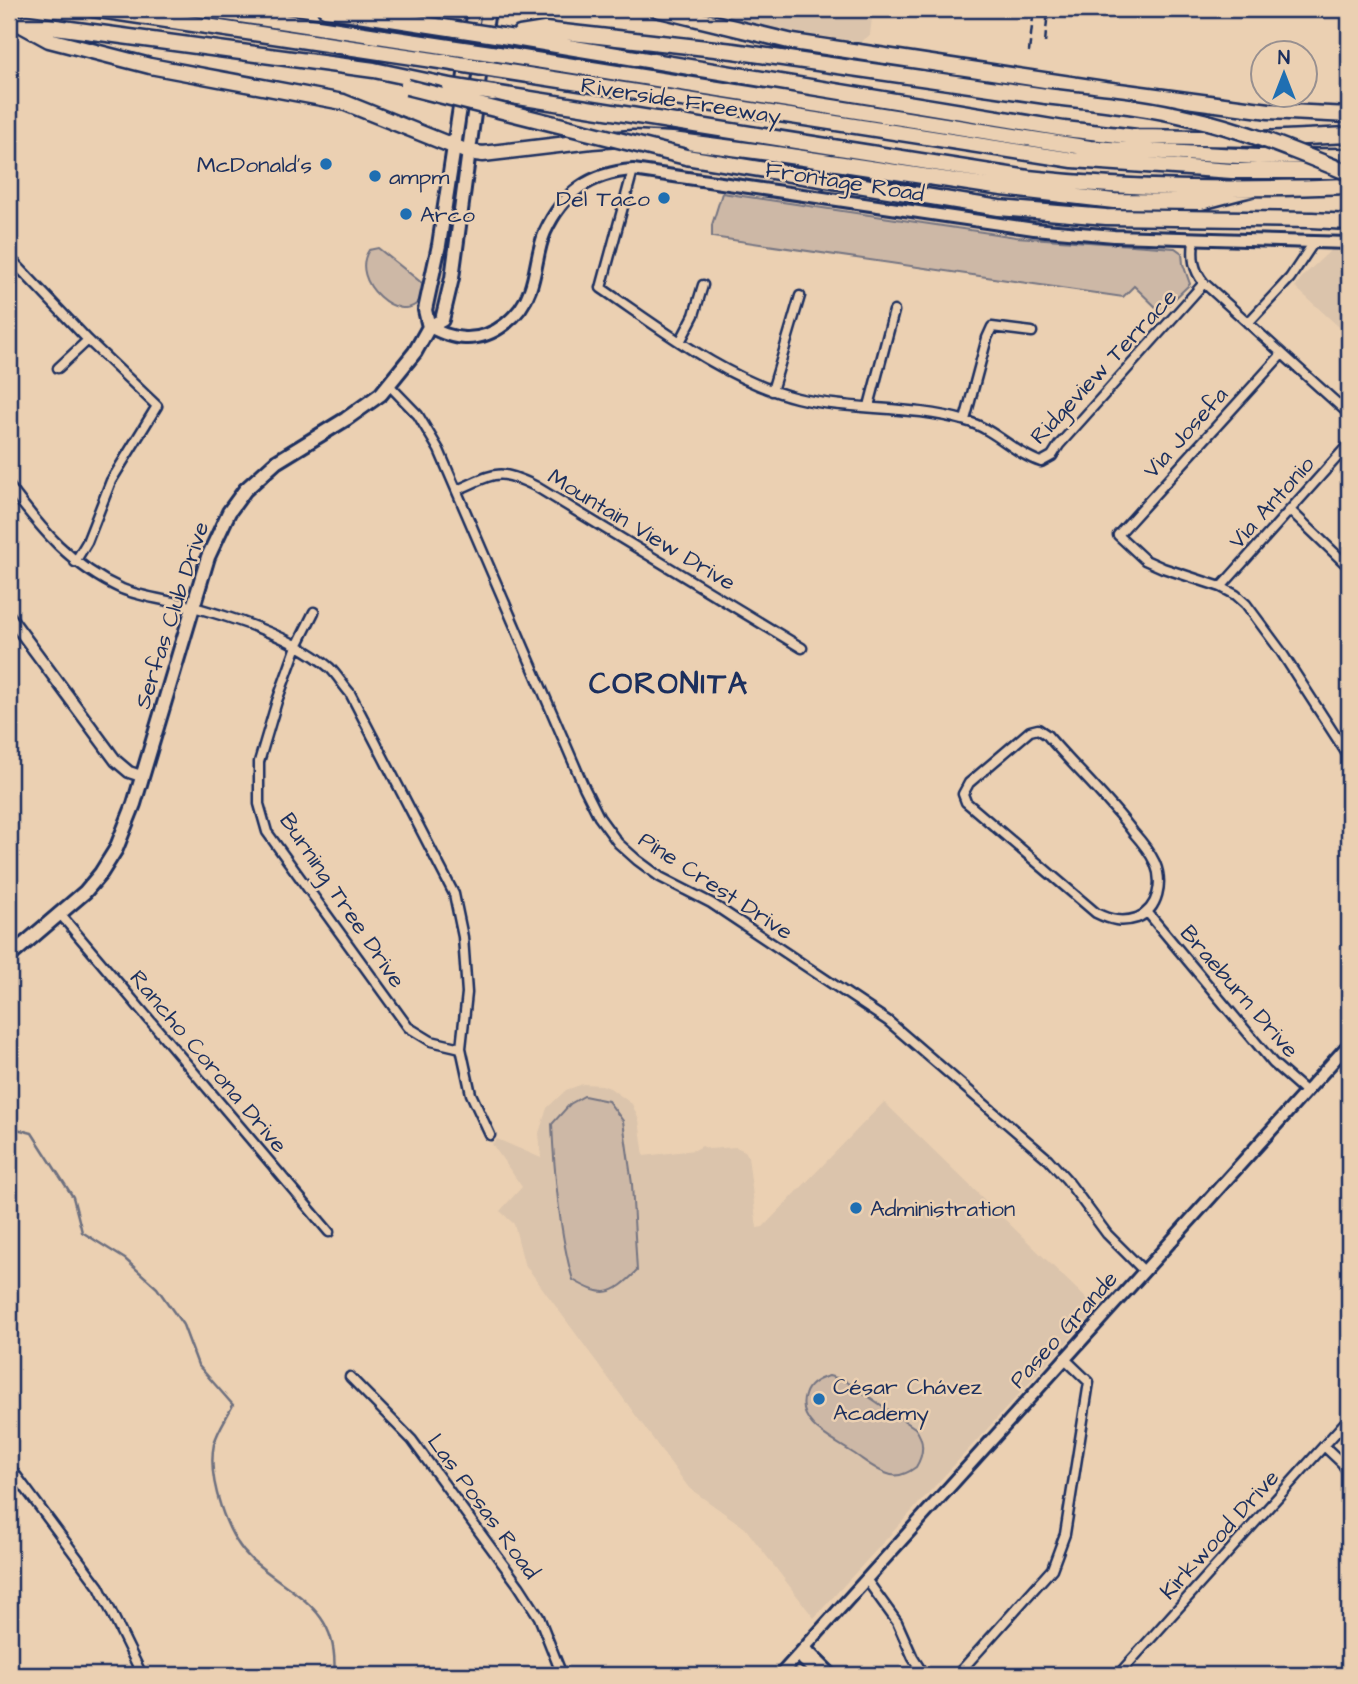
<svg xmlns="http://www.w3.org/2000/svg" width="1358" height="1684" font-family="'Architects Daughter',sans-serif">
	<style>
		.built { fill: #dbc4ac }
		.green { fill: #cdb8a6; stroke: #747482; stroke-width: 2 }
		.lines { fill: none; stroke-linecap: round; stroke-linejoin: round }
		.stream { stroke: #6d6f7f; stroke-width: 2.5 }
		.minor-casing { stroke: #1b2f5e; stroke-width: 13 }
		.tertiary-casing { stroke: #1b2f5e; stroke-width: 15 }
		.secondary-casing { stroke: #1b2f5e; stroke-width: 16 }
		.primary-casing { stroke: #1b2f5e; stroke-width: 18 }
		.motorway-casing { stroke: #1b2f5e; stroke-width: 19 }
		.minor { stroke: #ebd0b2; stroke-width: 8 }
		.tertiary { stroke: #ebd0b2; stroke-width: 10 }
		.secondary { stroke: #ebd0b2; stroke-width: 10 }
		.primary { stroke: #ebd0b2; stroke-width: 12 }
		.motorway { stroke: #ebd0b2; stroke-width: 14 }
		.rail { stroke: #1b2f5e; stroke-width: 2.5; stroke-dasharray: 10 5; stroke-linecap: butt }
		.motorway-bridge-casing { stroke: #1b2f5e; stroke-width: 19; stroke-linecap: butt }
		.motorway-bridge { stroke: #ebd0b2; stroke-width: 14 }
		.poi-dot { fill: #1f6fb2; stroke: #ebd0b2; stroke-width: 2.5 }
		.labels { text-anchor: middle; stroke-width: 5; stroke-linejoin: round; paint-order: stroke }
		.street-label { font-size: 23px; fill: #1b2f5e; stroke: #ebd0b2 }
		.poi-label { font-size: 23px; fill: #1b2f5e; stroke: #ebd0b2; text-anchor: start }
		.district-label { font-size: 30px; font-weight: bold; letter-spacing: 2px; fill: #1b2f5e; stroke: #ebd0b2 }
	</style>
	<rect width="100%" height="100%" fill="#ebd0b2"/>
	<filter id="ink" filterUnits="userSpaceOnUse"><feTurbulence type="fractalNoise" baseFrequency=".0143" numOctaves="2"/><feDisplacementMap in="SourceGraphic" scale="14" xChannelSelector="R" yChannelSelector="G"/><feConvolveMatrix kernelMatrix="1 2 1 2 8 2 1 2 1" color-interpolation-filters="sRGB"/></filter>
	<g filter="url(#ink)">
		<path class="built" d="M691,9h182l-3,26 -9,7 -87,-13z
			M1331,250l18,4v82l-54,-49 7,-10z
			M583,1084l19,1 8,3 22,16 7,16 5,36 51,-6 7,-4 7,3 27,-2 9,4 3,5 9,72 6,-1 121,-125 213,207 -283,309 -69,-90 -56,-40 -165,-225 -10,-39 -14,-13 22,-24 -30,-43 5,-5 44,19 -2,-25 8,-25 19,-18z"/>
		<path class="green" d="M722,193l294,44 159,11 7,5 1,11 7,20 -29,28 -27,-26 -11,11 -411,-60v-12z
			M378,248l45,36c-1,5 -1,12 -4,17 -18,24 -71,-19 -50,-51z
			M584,1096l24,5 15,20 9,63 5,87c-25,25 -33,27 -64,9 -13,-43 -19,-110 -21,-156l18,-20z
			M829,1376l15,4 71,48c10,13 9,26 1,39 -8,6 -16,10 -25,8 -14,-3 -27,-15 -38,-22 -19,-13 -58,-29 -48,-58 3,-11 13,-16 24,-19z"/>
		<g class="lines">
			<path class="stream" d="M9,1127l23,6 41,64 9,35 43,27 32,29 26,37 15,40 35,40c-6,12 -16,26 -19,39 -7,34 12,92 37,115 42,37 89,49 83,116"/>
			<defs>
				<path id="minor" d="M633,170l-32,118c59,40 126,93 196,110 55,13 114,7 169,23 29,8 49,33 75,41l11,-6 7,-11 145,-162
					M1194,240c-2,17 -1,30 10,43l145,131
					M9,257l79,83 69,66 -46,75 -24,61 -12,20
					M9,272l7,-8
					M1248,323l42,-45 24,-36
					M681,340l13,-25 9,-30
					M1282,354l-164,181 27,25 18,8 58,19 15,8 10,9 34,46 69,107
					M58,368l30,-28
					M389,385l29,30 21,35 145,337 15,30 19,26 19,17 23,17 51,26 177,118 160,138 19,21 40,54 37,37
					M772,391l28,-95
					M869,406l25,-95
					M965,420l22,-82 5,-11 40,5
					M9,486c32,43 62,80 113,103 17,7 38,10 56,14 48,12 114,32 152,65 7,7 13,17 20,25l104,201 9,43 4,56 -6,55 10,46 19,41
					M457,490c38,-16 39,-23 78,-4l267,162
					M1290,510l59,57
					M1221,587l128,-143
					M314,612l-17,34 -20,55 -18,61v42l8,28 141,195 23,14 30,7
					M1038,729l9,6c28,33 60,62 86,97 8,9 17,20 22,31 8,19 4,46 -18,55 -15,5 -27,2 -41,-5l-130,-111 -3,-8 6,-11 61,-52z
					M1148,913l125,150 33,29
					M60,914l269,318
					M350,1377l62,63 107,146 20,31 23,58
					M1324,1446l18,17 7,11
					M9,1466l90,121 43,88
					M866,1579l31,43 16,36 11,17
					M957,1675l95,-106 13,-35 24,-152 -25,-24
					M1118,1675l231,-257"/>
				<path id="tertiary" d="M9,616l107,145 13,11 12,4"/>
				<path id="secondary" d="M429,327c11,5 23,11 36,11 29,1 56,-22 65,-48 7,-19 7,-40 15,-58 18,-39 45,-59 88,-62l401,59 80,7 235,7
					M802,1652l8,1 22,22
					M802,1652l1,8 16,15
					M780,1675l569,-631"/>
				<path id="primary" d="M429,327l-4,-17 14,-65 36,-236
					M9,957l76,-65 16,-19 15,-24 18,-45 74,-247 21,-45 16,-22 31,-28 70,-43 35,-25 34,-42 14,-25 13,-7 10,-42 36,-269"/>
				<path id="motorway" d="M93,9l360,54
					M200,9l256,39
					M325,9l131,20
					M656,9l137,33 311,47 165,22 80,4
					M16,22l33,18 101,26 193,36 125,50 15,2 109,-13 40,-3 40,2 98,13 232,35 112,13 87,1 50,-13
					M26,23l348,47 76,16
					M520,34l25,-4 188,21 313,45
					M502,36l562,93 73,8 123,2 89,-4
					M498,54l592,94 167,9 92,-1
					M496,70l577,90 159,11h113
					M493,93l535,85c108,12 213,12 321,8
					M686,157l313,51 107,9 206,3 37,2"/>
			</defs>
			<use href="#minor" class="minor-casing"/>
			<use href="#tertiary" class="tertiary-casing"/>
			<use href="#secondary" class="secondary-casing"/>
			<use href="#primary" class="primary-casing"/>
			<use href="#motorway" class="motorway-casing"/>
			<use href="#minor" class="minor"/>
			<use href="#tertiary" class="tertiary"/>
			<use href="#secondary" class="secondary"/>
			<use href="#primary" class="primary"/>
			<use href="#motorway" class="motorway"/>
			<path class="rail" d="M1045,43l3,-34
				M1029,52l5,-43"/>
			<defs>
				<path id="motorway-bridge" d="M456,29l46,7
					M456,48l42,6
					M453,63l43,7
					M450,86l43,7
					M407,87l279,70
					M1046,96c48,6 97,10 145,22 54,12 106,34 158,55"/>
			</defs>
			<use href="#motorway-bridge" class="motorway-bridge-casing"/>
			<use href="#motorway-bridge" class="motorway-bridge"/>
		</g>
	</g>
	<g class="poi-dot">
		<circle cx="326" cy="164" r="7"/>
		<circle cx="375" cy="176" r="7"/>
		<circle cx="664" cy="198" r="7"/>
		<circle cx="406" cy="214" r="7"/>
		<circle cx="856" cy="1208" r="7"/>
		<circle cx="819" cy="1399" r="7"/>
	</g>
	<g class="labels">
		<g class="street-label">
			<text transform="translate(681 100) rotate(9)" y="8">Riverside Freeway</text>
			<text transform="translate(845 181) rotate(9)" y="8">Frontage Road</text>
			<text transform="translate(1103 366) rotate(-47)" y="8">Ridgeview Terrace</text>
			<text transform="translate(1185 432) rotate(-48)" y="8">Via Josefa</text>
			<text transform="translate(1271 502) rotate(-48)" y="8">Via Antonio</text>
			<text transform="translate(642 529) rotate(31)" y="8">Mountain View Drive</text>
			<text transform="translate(171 615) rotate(-72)" y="8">Serfas Club Drive</text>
			<text transform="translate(716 885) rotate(33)" y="8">Pine Crest Drive</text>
			<text transform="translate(343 900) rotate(56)" y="8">Burning Tree Drive</text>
			<text transform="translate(1240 991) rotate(49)" y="8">Braeburn Drive</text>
			<text transform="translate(209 1061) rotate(50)" y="8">Rancho Corona Drive</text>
			<text transform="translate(1063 1329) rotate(-48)" y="8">Paseo Grande</text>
			<text transform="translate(484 1506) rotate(54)" y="8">Las Posas Road</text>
			<text transform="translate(1219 1534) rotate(-48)" y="8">Kirkwood Drive</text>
		</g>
		<g class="poi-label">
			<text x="312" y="172" text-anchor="end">McDonald's</text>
			<text x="389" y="184">ampm</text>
			<text x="650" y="206" text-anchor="end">Del Taco</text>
			<text x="420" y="222">Arco</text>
			<text x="870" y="1216">Administration</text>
			<text x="833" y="1394">César Chávez<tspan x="833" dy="26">Academy</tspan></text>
		</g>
		<g class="district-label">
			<text x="669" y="693">CORONITA</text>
		</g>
	</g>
	<rect width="1358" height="1684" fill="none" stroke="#ebd0b2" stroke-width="35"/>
	<rect x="18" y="18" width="1323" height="1649" fill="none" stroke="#1b2f5e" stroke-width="2.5" filter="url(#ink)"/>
	<g transform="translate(1284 74)"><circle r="33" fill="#ebd0b2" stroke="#989090" stroke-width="2"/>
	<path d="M0-5L12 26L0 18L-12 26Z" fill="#1f6fb2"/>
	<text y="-10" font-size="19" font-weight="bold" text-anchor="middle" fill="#1b2f5e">N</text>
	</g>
</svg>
